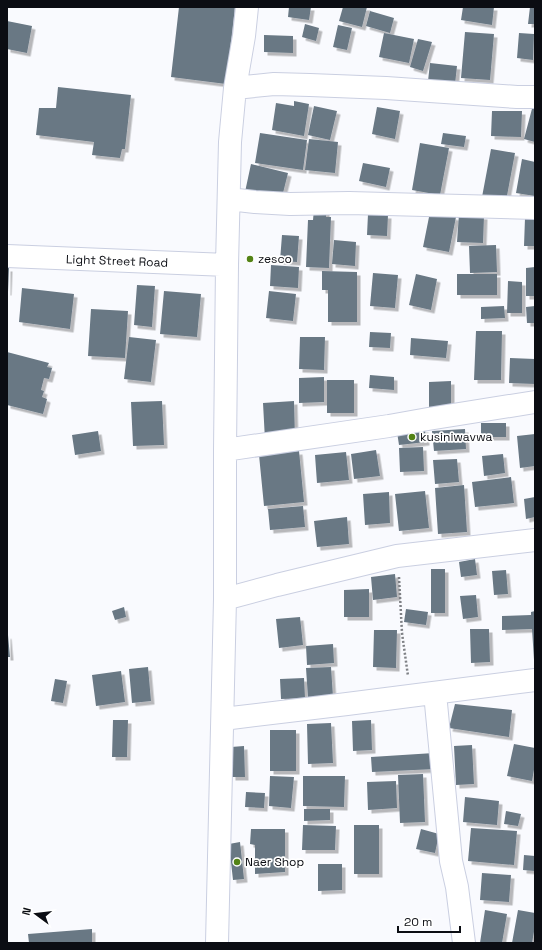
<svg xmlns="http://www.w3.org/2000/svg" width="542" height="950" font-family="'Space Grotesk',sans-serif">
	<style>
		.building { fill: #697884; filter: url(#shadow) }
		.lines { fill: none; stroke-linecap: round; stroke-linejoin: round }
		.minor-casing { stroke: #cacfe1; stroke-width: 24 }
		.path { stroke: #7e8085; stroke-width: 2.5; stroke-dasharray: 2 2; stroke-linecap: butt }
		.minor { stroke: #fff; stroke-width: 22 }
		.poi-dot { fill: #538315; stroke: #fff; stroke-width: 1.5 }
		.labels { text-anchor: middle; stroke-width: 3.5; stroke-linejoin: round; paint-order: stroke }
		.poi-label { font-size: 12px; fill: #0b0d13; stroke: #fff; text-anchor: start }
		.street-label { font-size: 12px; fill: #0b0d13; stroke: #fff }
	</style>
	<defs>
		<filter id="shadow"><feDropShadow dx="3.5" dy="3.5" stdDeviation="0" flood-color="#0004"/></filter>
	</defs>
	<rect width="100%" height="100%" fill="#f9fafe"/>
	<path class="building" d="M179,7h56l-9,77 -55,-7z
		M289,7h22l-2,13 -21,-3z
		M343,7h24l-5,20 -23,-6z
		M463,7h31l-2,18 -31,-5z
		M530,7h5v17h-7z
		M370,11l24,7 -4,15 -24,-7z
		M7,21l25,5 -5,27 -20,-4z
		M305,24l14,4 -3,13 -14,-4z
		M338,25l14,3 -5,22 -14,-3z
		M465,32l29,2 -4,46 -29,-2z
		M384,33l30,6 -5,24 -30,-6z
		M519,33l15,1 -1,26 -16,-2z
		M264,35l29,1v17l-29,-1z
		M418,39l14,3 -9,29 -13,-4z
		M430,63l27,3 -2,18 -27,-3z
		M58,87l73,8 -6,54h-3l-2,9 -28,-3 2,-13 -58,-7 3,-27h17z
		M294,101l15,3 -5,32 -32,-6 4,-27 18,3z
		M533,105l2,1v36l-11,-3z
		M314,106l23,5 -7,29 -22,-5z
		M377,107l23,4 -5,28 -23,-5z
		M492,111h30l-1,26 -30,-1z
		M260,133l47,7 -4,30 -48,-7z
		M443,133l23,3 -2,11 -23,-3z
		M309,139l29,3 -3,31 -30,-3z
		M420,143l29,5 -9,47 -28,-5z
		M491,149l24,4 -9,48 -24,-4z
		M522,159l13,3v34l-19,-3z
		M363,163l27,5 -4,19 -27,-6z
		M251,164l37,9 -7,28 -36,-9z
		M314,209h12v8h5l-2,51 -23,-1 2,-47h5z
		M430,212l26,5 -7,35 -26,-5z
		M368,214l20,1 -1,21 -20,-1z
		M459,214l25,2 -1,27 -26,-1z
		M525,218h10v28h-11z
		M282,235l17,1 -2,26 -17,-1z
		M334,240l22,2 -1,24 -23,-2z
		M496,245l1,27 -27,1 -1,-27z
		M271,265l28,2 -1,21 -28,-2z
		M535,267v29h-9v-28z
		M7,268h2l-1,24h-1z
		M322,271l35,1v50h-29v-32h-6z
		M373,273l25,2 -3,33 -25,-2z
		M416,274l21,5 -6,31 -22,-5z
		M457,274h40v21h-40z
		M508,281l14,1v31h-15z
		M137,285l18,1 -3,41 -18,-2z
		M22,288l52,6 -4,35 -51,-7z
		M164,291l37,3 -4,43 -37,-3z
		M269,291l27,3 -3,27 -27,-3z
		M504,306l1,12 -24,1v-12z
		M535,306v17h-8l-1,-16z
		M91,309l37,2 -3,47 -37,-2z
		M476,331h26l-1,49h-27z
		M370,332l21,1 -1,15 -21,-1z
		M129,337l27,3 -5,42 -27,-3z
		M300,337h25l-1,33 -25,-1z
		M411,338l37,3 -2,17 -36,-3z
		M7,352l42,11 -2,4 5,1 -3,11 -5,-1 -3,12 3,1 -2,6 5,2 -4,15 -36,-9z
		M510,358l25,1v25l-26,-1z
		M370,375l24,2v13l-25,-2z
		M324,377v25l-25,1v-25z
		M327,380h27v33h-27z
		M451,381v27l-22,1v-27z
		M162,401l2,44 -31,1 -2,-44z
		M294,401l1,38 -30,1 -2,-37z
		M481,423h25v14h-25z
		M425,429l1,13 -27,3 -2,-13z
		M465,429l1,20 -32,2 -2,-20z
		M98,431l3,20 -26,4 -3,-20z
		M535,434v32l-15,2 -3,-32z
		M423,447l1,24 -24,1 -1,-24z
		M376,450l4,26 -26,3 -3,-25z
		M299,451l5,51 -40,4 -5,-51z
		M346,452l3,28 -32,3 -2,-28z
		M503,454l2,19 -21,3 -2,-20z
		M457,459l2,23 -24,2 -2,-24z
		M511,477l3,26 -39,4 -3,-25z
		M464,485l3,47 -29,2 -3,-46z
		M425,491l4,37 -30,3 -4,-37z
		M389,492l1,31 -25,2 -2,-31z
		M535,497v20l-9,2 -2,-20z
		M303,506l2,21 -35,3 -2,-21z
		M347,517l2,27 -32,3 -3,-26z
		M475,559l2,16 -16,2 -2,-15z
		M431,569h14v44h-14z
		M506,570l2,24 -14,1 -2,-24z
		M395,574l2,23 -24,3 -2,-23z
		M369,589v28h-25v-27z
		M476,595l2,22 -15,2 -3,-23z
		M124,607l2,10 -11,3 -3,-9z
		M406,609l22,3 -2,13 -22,-3z
		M535,611v49h-1l-2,-31 -30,1v-14l29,-1v-3z
		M300,617l3,28 -24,3 -3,-29z
		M470,629h19l1,33 -19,1z
		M374,630h23l-1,38 -23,-1z
		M8,635l2,22h-3v-21z
		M333,644l1,19 -27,2 -1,-19z
		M148,667l3,34 -19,2 -3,-34z
		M331,667l2,30 -25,1 -2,-30z
		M121,671l4,31 -29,4 -4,-31z
		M304,678l1,20 -24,1 -1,-20z
		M55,679l12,2 -4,22 -12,-2z
		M455,704l57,6 -3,27 -60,-9z
		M113,720h15l-1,37h-15z
		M371,720l1,30 -19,1 -1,-30z
		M331,723l2,40 -25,1 -1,-40z
		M270,730h26v41h-26z
		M514,744l21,4v16l-3,17 -25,-5z
		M472,745l2,39 -18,1 -2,-39z
		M244,746l1,31h-13l-1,-30z
		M434,753l1,16 -63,3 -1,-15z
		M423,774l2,48 -25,1 -2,-48z
		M270,776l24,1 -3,31 -22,-2z
		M303,776h42l-1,31 -41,-1z
		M396,781l1,27 -29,2 -1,-28z
		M246,792l19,1 -1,15 -19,-1z
		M465,797l34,4 -2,24 -34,-3z
		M304,809h26v11l-26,1z
		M506,811l15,3 -3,12 -14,-2z
		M303,825l33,1 -1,24h-33z
		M354,825h25v49h-25z
		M471,828l46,3 -3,34 -46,-4z
		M251,829h34v43l-30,2v-29l-5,-1z
		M421,829l18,5 -4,19 -19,-4z
		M240,842l4,37 -11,1 -4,-36z
		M524,855l11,1v15l-12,-1z
		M318,864h24v26l-24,1z
		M482,873l29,2 -2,27 -29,-2z
		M485,910l22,4 -5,29h-22z
		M518,910l17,3v13l-3,17h-20z
		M92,929v14h-63l-1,-9z"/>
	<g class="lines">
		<defs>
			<path id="minor" d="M235,88l39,-4 36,1 76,3 131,9h18
				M229,199l26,3 35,2 59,-1 186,5
				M7,256l220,9
				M225,450l2,-185 3,-123 5,-54 9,-52 3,-29
				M225,599l52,-14 120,-29 138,-16
				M435,693l16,168 6,26 7,56
				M223,719l124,-15 188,-24
				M217,943l8,-344v-149l164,-24 39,-7 107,-17"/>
		</defs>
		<use href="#minor" class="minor-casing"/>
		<path class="path" d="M399,577l3,56 6,43"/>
		<use href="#minor" class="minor"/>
	</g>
	<g class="poi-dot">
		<circle cx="250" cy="259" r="4"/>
		<circle cx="412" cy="437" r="4"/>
		<circle cx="237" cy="862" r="4"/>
	</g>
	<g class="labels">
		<g class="poi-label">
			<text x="258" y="263">zesco</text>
			<text x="420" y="441">kusiniwavwa</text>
			<text x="245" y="866">Naer Shop</text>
		</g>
		<g class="street-label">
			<text transform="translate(117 261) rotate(2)" y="4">Light Street Road</text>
		</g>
	</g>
	<rect width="542" height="950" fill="none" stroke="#0b0d13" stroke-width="16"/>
	<g transform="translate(36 914) rotate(285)" stroke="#ffffff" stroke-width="3" paint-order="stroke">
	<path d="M0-3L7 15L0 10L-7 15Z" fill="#0b0d13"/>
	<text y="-6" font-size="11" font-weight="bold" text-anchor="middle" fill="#0b0d13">N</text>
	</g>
	<path d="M398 926v6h62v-6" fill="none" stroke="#0b0d13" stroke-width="2"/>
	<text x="404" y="926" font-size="12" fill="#0b0d13" stroke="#ffffff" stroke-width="3" paint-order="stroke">20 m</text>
</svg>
